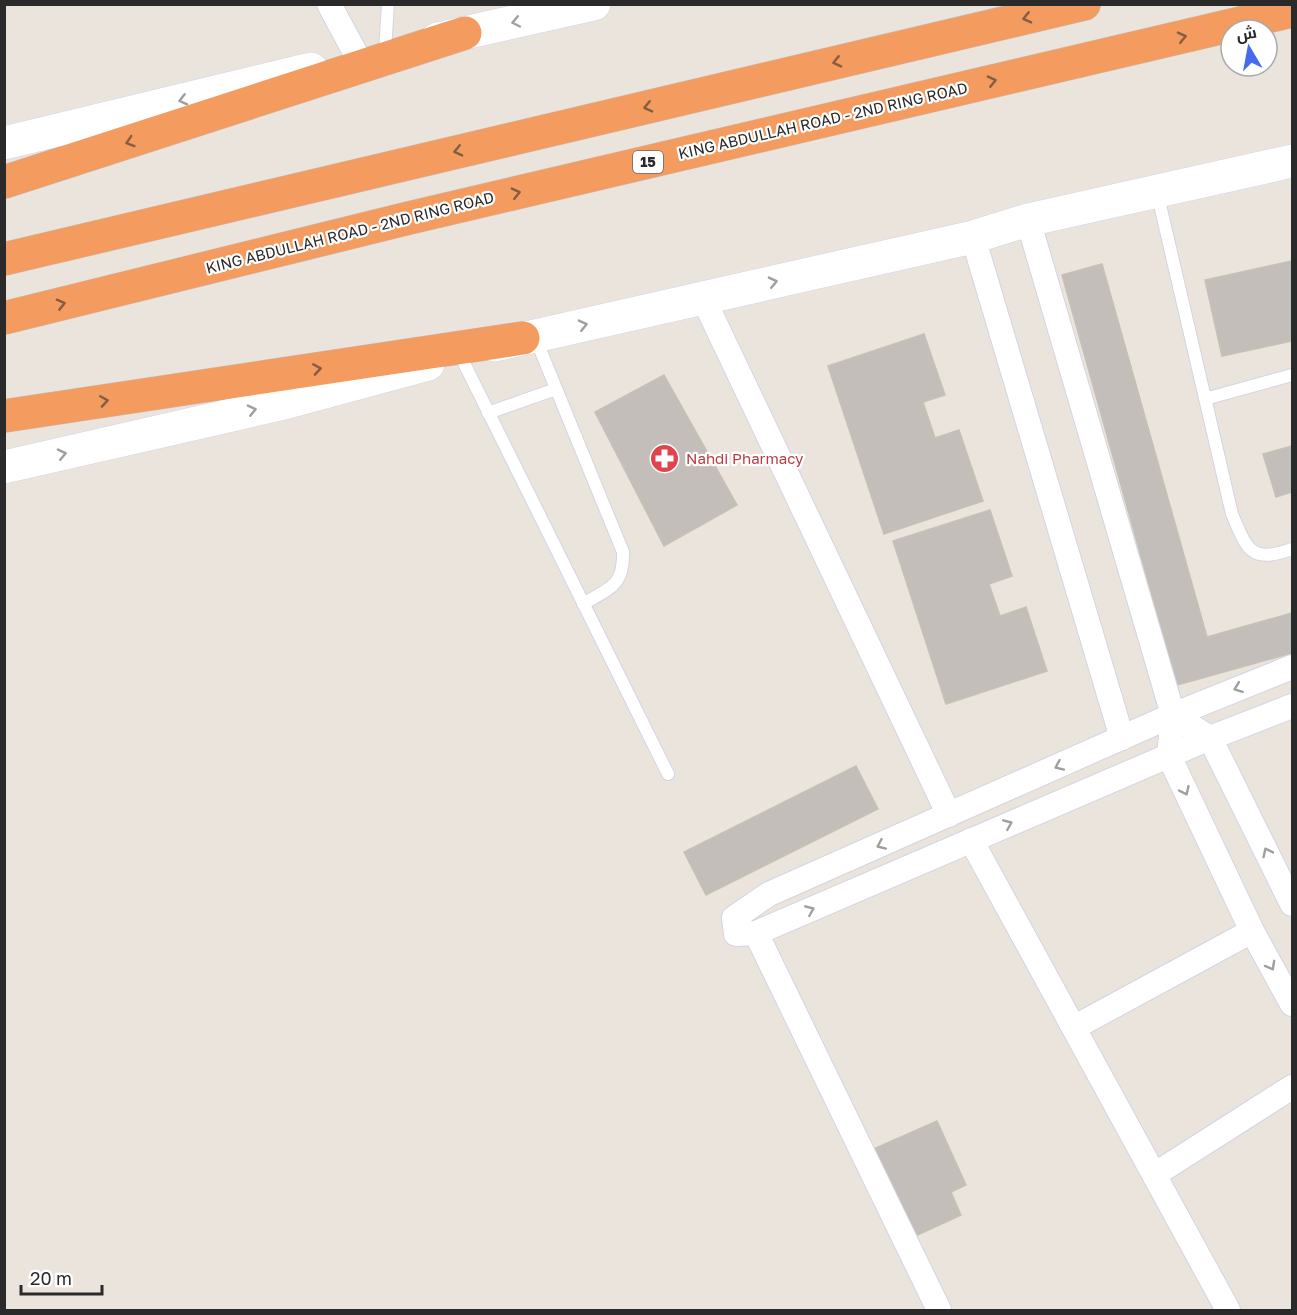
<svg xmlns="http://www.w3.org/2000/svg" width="1297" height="1315" font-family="'Golos Text',Cairo,sans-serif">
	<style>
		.building { fill: #c3beb9; stroke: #c6c0b6; stroke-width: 1.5 }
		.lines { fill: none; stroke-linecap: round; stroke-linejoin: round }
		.lane-casing { stroke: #d2d5e2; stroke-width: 14 }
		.street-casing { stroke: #d2d5e2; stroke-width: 26 }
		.secondary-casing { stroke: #d2d5e2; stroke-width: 34 }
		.highway-casing { stroke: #c3c3c3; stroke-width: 34 }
		.lane { stroke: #fff; stroke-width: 12 }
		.street { stroke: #fff; stroke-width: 24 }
		.secondary { stroke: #fff; stroke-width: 33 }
		.highway { stroke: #f49b5f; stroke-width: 33 }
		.oneway { stroke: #855d42 }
		.oneway2 { stroke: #9f9f9f }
		.labels { text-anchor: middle; stroke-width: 4.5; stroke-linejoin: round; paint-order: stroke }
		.shield { fill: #fff; stroke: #6a6a6a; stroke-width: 1.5 }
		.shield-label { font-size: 14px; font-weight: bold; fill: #2a2a2a }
		.street-label { font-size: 15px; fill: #2a2a2a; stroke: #fff }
		.health-label { font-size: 15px; fill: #be3a42; stroke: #fff; text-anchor: start }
	</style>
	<rect width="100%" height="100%" fill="#ebe4dd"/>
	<path class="building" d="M1292,261v80l-70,15 -17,-76z
		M1102,264l105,373 85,-24v40l-115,32 -115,-410z
		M924,334l21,61 -22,7 12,36 24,-8 24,71 -99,33 -56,-168z
		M664,375l73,130 -73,41 -69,-134z
		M1292,446v46l-16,5 -13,-43z
		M990,510l22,66 -23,8 11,32 26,-9 21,64 -101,33 -53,-163z
		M856,766l22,43 -172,86 -22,-43z
		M937,1121l29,64 -15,7 10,23 -48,22 -51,-83z"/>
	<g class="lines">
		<defs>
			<path id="lane" d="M385,51l3,-47
				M1157,192l75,322c15,35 18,50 60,35
				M535,337l88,215c1,34 -13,36 -40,52
				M460,355l208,419
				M1205,399l87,-24
				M488,413l68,-24"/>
			<path id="street" d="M329,4l29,54
				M1028,220l145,495 -4,41 83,175 40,73
				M973,237l149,501
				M703,298l246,517
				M1292,667l-119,48 -404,179 -35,24 2,16 20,-1 454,-195 82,-32
				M1173,715l37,23 82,166
				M971,840l257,470
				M756,933l183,377
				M1075,1027l177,-96
				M1154,1175l138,-88"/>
			<path id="secondary" d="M437,39l157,-35
				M4,143l307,-74
				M495,345l478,-108 55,-17 264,-59
				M4,467l276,-63 148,-40"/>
			<path id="highway" d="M4,182l461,-149
				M4,259l1080,-255
				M4,318l405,-100 883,-207
				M4,416l519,-78"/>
		</defs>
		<use href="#lane" class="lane-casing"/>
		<use href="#street" class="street-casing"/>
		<use href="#secondary" class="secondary-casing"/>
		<use href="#highway" class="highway-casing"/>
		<use href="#lane" class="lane"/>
		<use href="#street" class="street"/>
		<use href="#secondary" class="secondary"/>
		<use href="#highway" class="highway"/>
	</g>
	<defs><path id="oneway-chevron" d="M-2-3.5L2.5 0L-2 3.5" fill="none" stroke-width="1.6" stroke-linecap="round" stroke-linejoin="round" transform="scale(1.5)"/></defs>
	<g class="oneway">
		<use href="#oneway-chevron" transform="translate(1027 18) rotate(167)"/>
		<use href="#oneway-chevron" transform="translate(1182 37) rotate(-13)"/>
		<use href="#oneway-chevron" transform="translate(837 62) rotate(167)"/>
		<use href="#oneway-chevron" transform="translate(992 81) rotate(-13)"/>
		<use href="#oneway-chevron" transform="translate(648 107) rotate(167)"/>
		<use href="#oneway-chevron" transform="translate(130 142) rotate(162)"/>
		<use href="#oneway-chevron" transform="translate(458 151) rotate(167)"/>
		<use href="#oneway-chevron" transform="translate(516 193) rotate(-13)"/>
		<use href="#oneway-chevron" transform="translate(61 304) rotate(-14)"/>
		<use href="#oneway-chevron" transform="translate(317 369) rotate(-9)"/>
		<use href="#oneway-chevron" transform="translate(104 401) rotate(-9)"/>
	</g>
	<g class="oneway2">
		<use href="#oneway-chevron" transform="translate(516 22) rotate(168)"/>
		<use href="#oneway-chevron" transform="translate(183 100) rotate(166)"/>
		<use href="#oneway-chevron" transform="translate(773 282) rotate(-13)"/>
		<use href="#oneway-chevron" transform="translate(583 325) rotate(-13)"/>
		<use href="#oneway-chevron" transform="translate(252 410) rotate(-13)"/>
		<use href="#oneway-chevron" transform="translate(62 454) rotate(-13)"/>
		<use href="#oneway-chevron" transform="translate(1238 688) rotate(159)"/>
		<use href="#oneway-chevron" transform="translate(1059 766) rotate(156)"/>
		<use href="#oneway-chevron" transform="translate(1185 791) rotate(65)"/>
		<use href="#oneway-chevron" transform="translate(1008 824) rotate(-23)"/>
		<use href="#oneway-chevron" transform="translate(881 845) rotate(156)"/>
		<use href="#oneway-chevron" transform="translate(1267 852) rotate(-116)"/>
		<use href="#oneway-chevron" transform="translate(810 910) rotate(-23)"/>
		<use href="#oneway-chevron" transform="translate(1271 966) rotate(61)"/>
	</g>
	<defs>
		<symbol id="pharmacy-disc" viewBox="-11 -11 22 22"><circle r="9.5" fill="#e0444e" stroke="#fff"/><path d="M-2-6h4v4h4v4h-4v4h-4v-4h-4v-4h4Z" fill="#fff"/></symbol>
	</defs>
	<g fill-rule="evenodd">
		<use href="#pharmacy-disc" x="648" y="442" width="33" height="33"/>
	</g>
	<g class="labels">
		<rect class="shield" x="633" y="151" width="30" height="22" rx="4.5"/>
		<g class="shield-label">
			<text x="648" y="167">15</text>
		</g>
		<g class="street-label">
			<text transform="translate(823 121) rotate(-13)" y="5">KING ABDULLAH ROAD - 2ND RING ROAD</text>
			<text transform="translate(350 233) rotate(-14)" y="5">KING ABDULLAH ROAD - 2ND RING ROAD</text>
		</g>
		<g class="health-label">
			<text x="686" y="464">Nahdi Pharmacy</text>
		</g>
	</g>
	<rect width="1297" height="1315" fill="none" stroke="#2a2a2a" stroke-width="12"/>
	<g transform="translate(1249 48) rotate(350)"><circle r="28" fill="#ffffff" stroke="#aaaaaa" stroke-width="1.5"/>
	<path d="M0-4.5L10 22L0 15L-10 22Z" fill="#466aee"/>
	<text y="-9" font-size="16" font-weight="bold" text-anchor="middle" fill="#2a2a2a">ش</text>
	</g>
	<path d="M21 1285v9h81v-9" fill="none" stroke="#2a2a2a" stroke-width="3"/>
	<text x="30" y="1285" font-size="18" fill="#2a2a2a" stroke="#ffffff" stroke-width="4.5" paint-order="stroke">20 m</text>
</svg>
